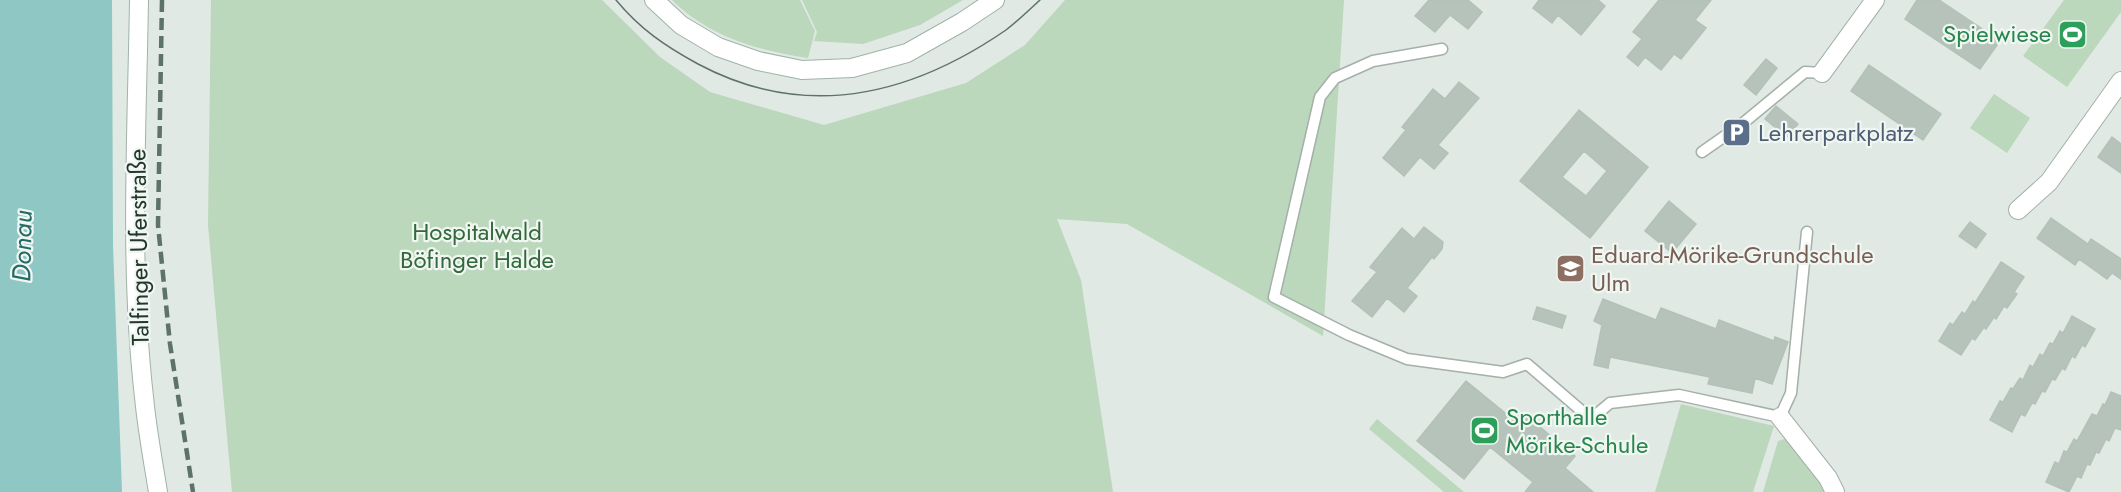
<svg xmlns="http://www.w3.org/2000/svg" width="2121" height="492" font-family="Jost,sans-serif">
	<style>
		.green { fill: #bbd7bc }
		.water { fill: #8ec7c3 }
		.building { fill: #b5c3bb; stroke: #b3c1b8; stroke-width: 1.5; fill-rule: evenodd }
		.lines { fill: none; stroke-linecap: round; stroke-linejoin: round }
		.lane-casing { stroke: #a4b0a9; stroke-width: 13 }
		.street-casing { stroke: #a4b0a9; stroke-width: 20 }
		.secondary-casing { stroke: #a0b3a8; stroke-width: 20 }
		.lane { stroke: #fff; stroke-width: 10 }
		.street { stroke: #fff; stroke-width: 18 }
		.secondary { stroke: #fff; stroke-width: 18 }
		.tram { stroke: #5d7268; stroke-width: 1.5 }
		.rail { stroke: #5d7268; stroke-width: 4.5; stroke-dasharray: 12 6; stroke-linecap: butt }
		.labels { text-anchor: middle; stroke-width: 4.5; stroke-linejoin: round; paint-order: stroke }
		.leisure-label { font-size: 24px; fill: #27864d; stroke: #f0f6f1; text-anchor: end }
		.service-label { font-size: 24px; fill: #4e5e75; stroke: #f0f6f1; text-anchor: start }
		.park-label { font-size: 24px; fill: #32683b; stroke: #f0f6f1 }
		.street-label { font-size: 24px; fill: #23372d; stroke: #f0f6f1 }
		.education-label { font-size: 24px; fill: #785e54; stroke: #f0f6f1; text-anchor: start }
		.water-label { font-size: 26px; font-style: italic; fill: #256a67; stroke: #f0f6f1 }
	</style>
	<rect width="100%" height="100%" fill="#e0e9e3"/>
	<path class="green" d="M211,0h391l58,57 50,35 114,33 142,-42 59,-38 40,-45h279l-21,336 -196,-112 -70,-5 24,61 32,212h-881l-24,-267z
		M672,0h128l15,31 -7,27c-50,-7 -100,-22 -136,-58z
		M802,0h161l-43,25 -57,19 -49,-3 3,-9z
		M2064,0h57v12l-54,75 -44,-31z
		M1994,94l36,24 -23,35 -37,-25z
		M1681,404l93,22 -21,66h-98z
		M1377,419l87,73h-20l-75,-63z
		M1788,438l40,54h-65l15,-51z"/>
	<path class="water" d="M0,0h112l1,245 9,247h-122z"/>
	<path class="building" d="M1429,0h39l14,12 -14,17 -18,-14 -15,17 -20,-16z
		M1539,0h59l7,6 -24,29 -23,-20 -6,8 -19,-15z
		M1659,0h52l-16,20 11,8 -25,31 -7,-5 -13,16 -16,-13 -7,9 -11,-9 15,-18 -9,-7z
		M1917,0h22l61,41 -20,28 -75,-50z
		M1766,59l11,9 -21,27 -12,-10z
		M1869,65l72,49 -18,26 -72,-49z
		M1459,82l20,16 -41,47 10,8 -14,16 -14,-12 -16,19 -21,-18 23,-28 -4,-3 31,-38 12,10z
		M1776,106l22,18 -11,13 -22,-18z
		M1579,110l69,57 -58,71 -70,-57zM1584,151l23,20 -21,25 -24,-19z
		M2112,137l9,7v29l-23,-16z
		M1669,201l27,23 -24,29 -27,-22z
		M2051,218l37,26 3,-5 30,20v20l-9,-6 -5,6 -28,-20 -4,6 -38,-27z
		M1970,222l16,12 -10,14 -17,-12z
		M1424,227l19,15 -1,7 -8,10 -2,-2 -25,31 10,8 -13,16 -17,-14 -15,19 -20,-16 25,-29 -7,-5 32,-39 12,11z
		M2001,262l23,15 -10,15 3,2 -10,14 -3,-2 -8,13 -2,-2 -8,12 -2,-2 -9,13 -3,-2 -11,17 -22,-14 11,-18 3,2 9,-13 3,2 8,-13 2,2z
		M1603,299l53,21 5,-12 55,21 3,-9 55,21 1,-4 13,5 -16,42 -17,-6 -3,15 -44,-9 2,-7 -100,-20 -2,11 -14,-3 8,-40 -8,-4z
		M1537,307l29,9 -4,12 -29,-9z
		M2072,316l23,13 -10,18 -3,-2 -7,13 -3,-2 -7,14 -3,-2 -7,12 -3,-1 -7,13 -3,-1 -7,13 -3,-1 -7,13 -4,-2 -9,18 -22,-12 10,-19 3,1 8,-14 2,1 7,-11 3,2 7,-15 3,2 7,-13 3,2 7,-13 3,1 7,-13 3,2z
		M1466,381l49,40 7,-9 53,44 -10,12 28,24h-68l8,-10 -43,-35 -26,32 -47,-38z
		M2111,392l10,4v34l-6,-2 -6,13 -3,-2 -7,14 -3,-1 -6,13 -3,-1 -6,14 -4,-2 -8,16 -23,-10 9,-20 4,2 5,-13 3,1 7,-13 3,2 15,-27 5,2 6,-12 2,1z"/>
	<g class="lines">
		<defs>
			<path id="lane" d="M1442,49l-69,12 -38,17 -15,19 -46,200 75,38 58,24 96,13 24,-8 64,55 19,-16 69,-8 101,22 11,-24 16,-161
				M1702,152l40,-28 63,-52 17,1"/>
			<path id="street" d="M1822,73l53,-73
				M2018,210l31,-28 72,-101
				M1780,417l48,61 7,14"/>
			<path id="secondary" d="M139,0c-2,132 -10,266 5,397 3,32 9,64 14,95
				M654,0l27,25 37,22 40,14 44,9 50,-2 55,-15 55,-31 33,-22"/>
		</defs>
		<use href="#lane" class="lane-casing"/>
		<use href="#street" class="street-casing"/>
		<use href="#secondary" class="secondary-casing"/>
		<use href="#lane" class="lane"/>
		<use href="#street" class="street"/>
		<use href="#secondary" class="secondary"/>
		<path class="tram" d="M616,0c24,29 49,46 82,64 107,57 212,32 308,-34 12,-9 23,-20 34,-30"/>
		<path class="rail" d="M162,0l-4,225 12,119 23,148"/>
	</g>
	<defs>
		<symbol id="stadium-square" viewBox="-11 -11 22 22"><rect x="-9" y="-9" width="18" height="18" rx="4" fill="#2e9e5b" stroke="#f0f6f1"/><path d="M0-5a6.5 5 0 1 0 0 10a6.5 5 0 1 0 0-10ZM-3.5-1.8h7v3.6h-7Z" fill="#fff"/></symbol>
		<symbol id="parking-square" viewBox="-11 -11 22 22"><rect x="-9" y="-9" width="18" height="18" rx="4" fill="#5c6f8a" stroke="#f0f6f1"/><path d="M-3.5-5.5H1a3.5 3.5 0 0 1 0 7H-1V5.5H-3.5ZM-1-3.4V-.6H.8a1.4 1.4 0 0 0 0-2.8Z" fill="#fff"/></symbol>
		<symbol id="school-square" viewBox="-11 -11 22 22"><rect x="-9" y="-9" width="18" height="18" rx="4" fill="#8d6e63" stroke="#f0f6f1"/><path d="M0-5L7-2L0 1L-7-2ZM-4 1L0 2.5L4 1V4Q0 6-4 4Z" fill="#fff"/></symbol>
	</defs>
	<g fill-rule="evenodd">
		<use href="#stadium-square" x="2056" y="18" width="33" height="33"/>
		<use href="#parking-square" x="1720" y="116" width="33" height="33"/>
		<use href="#school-square" x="1554" y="252" width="33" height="33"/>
		<use href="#stadium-square" x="1468" y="414" width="33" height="33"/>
	</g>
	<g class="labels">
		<g class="leisure-label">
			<text x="2051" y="42">Spielwiese</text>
			<text x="1506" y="425" text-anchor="start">Sporthalle<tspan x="1506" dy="28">Mörike-Schule</tspan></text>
		</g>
		<g class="service-label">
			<text x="1758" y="141">Lehrerparkplatz</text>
		</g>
		<g class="park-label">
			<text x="477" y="240">Hospitalwald<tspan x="477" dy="28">Böfinger Halde</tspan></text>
		</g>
		<g class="street-label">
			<text transform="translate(139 247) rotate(-91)" y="8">Talfinger Uferstraße</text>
		</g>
		<g class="education-label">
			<text x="1591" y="263">Eduard-Mörike-Grundschule<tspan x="1591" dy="28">Ulm</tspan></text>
		</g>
		<g class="water-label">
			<text transform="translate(22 246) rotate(-89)" y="9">Donau</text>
		</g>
	</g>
</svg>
